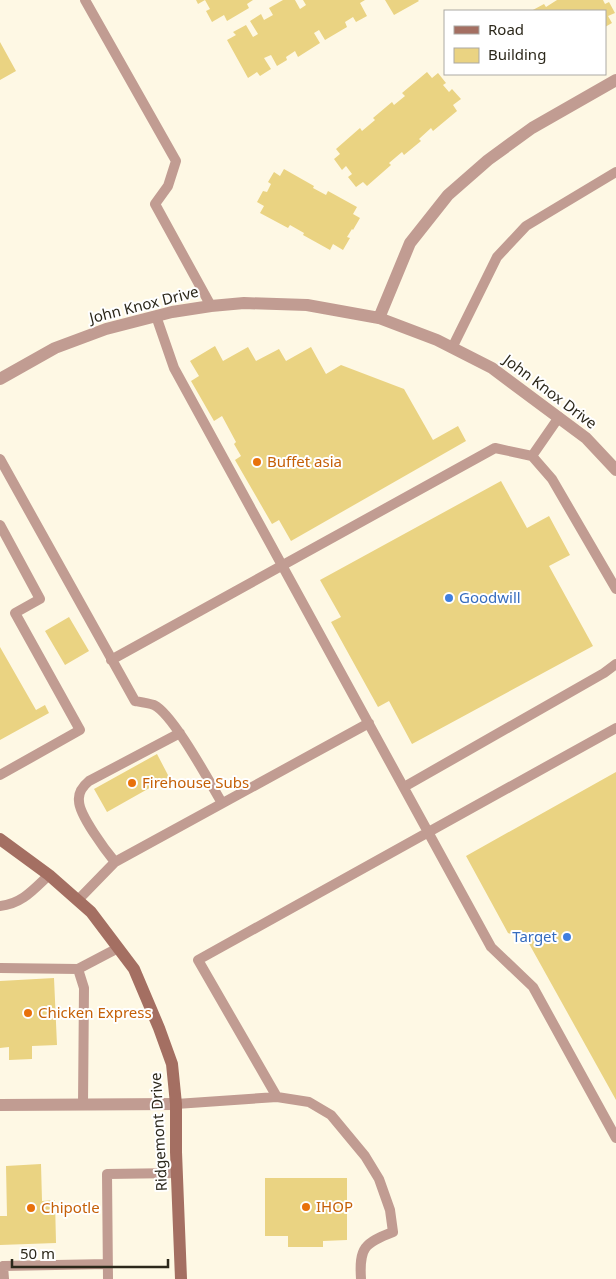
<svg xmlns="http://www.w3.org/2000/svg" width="616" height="1279" font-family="'Noto Sans',sans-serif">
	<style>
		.building { fill: #ead382 }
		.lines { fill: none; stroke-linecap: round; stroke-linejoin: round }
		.lane { stroke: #c19c92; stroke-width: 10 }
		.street { stroke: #c19c92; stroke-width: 12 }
		.secondary { stroke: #a46f62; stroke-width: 12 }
		.food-dot { fill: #e8710a; stroke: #fff; stroke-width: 2 }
		.shop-dot { fill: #3f7fe0; stroke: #fff; stroke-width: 2 }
		.labels { text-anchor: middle; stroke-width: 4; stroke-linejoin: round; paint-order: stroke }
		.street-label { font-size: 15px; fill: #2c281b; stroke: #fff }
		.food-label { font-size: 15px; fill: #c56008; stroke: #fff; text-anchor: start }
		.shop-label { font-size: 15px; fill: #366cbe; stroke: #fff; text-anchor: start }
	</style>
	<rect width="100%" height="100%" fill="#fef8e4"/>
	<path class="building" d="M196,0h57l-6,4 2,4 -22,13 -3,-6 -12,7 -6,-11 4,-2 -5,-9 -7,4z
		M283,0h12l5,9 6,-4 -3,-5h62l-5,3 7,13 -11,6 -3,-5 -8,5 2,5 -22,13 -6,-10 -5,3 6,10 -22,14 -3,-6 -9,6 1,3 -10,6 -6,-11 -7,3 7,11 -11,7 -3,-4 -9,6 -21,-38 9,-5 -3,-3 13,-7 7,12 5,-3 -8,-13 11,-7 3,6 9,-5 -4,-7z
		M385,0h33l1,1 -25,14z
		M557,0h46l2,4 4,-2 6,11 -7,3 4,7 -7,4v-16h-74l13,-7 2,3z
		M0,42l16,29 -16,9z
		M427,72l5,6 6,-5 8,10 -3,2 6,7 3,-3 9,10 -8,6 4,6 -24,20 -2,-3 -12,11 2,2 -17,14 -2,-3 -13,11 2,2 -24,21 -4,-4 -7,5 -8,-10 4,-3 -6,-8 -4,4 -8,-11 6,-5 -4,-5 24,-21 2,3 13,-11 -2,-2 19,-16 2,3 11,-9 -3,-3z
		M284,169l30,17 -1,2 13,7 2,-4 29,16 -4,7 7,4 -7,12 -1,-1 -5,8 3,1 -7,12 -10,-6 -3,6 -27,-15 1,-2 -14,-8 -2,3 -28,-15 4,-7 -7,-4 6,-11 4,1 4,-8 -3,-2 6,-10 6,4z
		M215,346l8,15 25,-14 8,14 23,-12 7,12 25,-14 15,27 15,-9 63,24 29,51 25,-14 8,15 -175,100 -12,-21 -7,4 -37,-64 6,-4 -7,-12 2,-2 -14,-26 -8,5 -23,-40 8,-5 -9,-15z
		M501,481l26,47 22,-12 21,39 -21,11 44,80 -181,98 -23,-43 -11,6 -47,-85 10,-5 -21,-37z
		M69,617l20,34 -24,14 -20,-34z
		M0,647l36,63 9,-5 4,8 -49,27z
		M157,754l12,23 -62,35 -13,-23z
		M616,772v328l-89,-160 -19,-7 -42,-77z
		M54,978l3,67 -25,1v13l-23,1v-13l-9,1v-67z
		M41,1164l1,37 13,-1 1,43 -56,2v-29h7l-1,-50z
		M265,1178h82v62l-24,1v6h-35v-11h-23z"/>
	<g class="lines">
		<path class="lane" d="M85,0l91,161 -8,25 -13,18 56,102
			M156,316l18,52 317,579 42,40 83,151
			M452,348l45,-91 29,-31 90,-54
			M532,456l20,23 64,110
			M0,459l135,242c6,1 13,2 19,4 19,9 56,78 68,98
			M0,525l40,74 -25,14 65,117 -80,45
			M111,660l384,-212 37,8 27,-39
			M404,787l200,-114 12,-9
			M115,862c-9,-11 -36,-47 -36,-61 -1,-8 4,-15 10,-20l91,-48
			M78,900l37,-38 254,-139
			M0,906c22,-2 34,-17 49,-31
			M0,968l78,1 6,19 -1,117
			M78,969l40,-21
			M277,1097l-79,-137 418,-232
			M176,1104l101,-7 32,5 22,13 34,41 14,23 11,31 3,22c-29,11 -34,16 -32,47
			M4,1279l-1,-13 105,-2
			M108,1279l-1,-105 70,-1"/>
		<path class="street" d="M379,318l31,-75 38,-48 40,-35 44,-32 84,-48
			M0,379l55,-31 51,-19 66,-17 39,-6 33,-3 63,2 72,13 58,22 55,28 94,70 30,32
			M0,1105l176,-1"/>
		<path class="secondary" d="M0,839l49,36 42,37 43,57 25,59 13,36 4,40v48l5,127"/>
	</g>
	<g class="food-dot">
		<circle cx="257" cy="462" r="5"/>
		<circle cx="132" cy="783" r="5"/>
		<circle cx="28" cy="1013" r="5"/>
		<circle cx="306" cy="1207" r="5"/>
		<circle cx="31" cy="1208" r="5"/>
	</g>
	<g class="shop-dot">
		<circle cx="449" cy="598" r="5"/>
		<circle cx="567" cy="937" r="5"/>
	</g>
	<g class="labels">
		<g class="street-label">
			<text transform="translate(144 305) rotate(-14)" y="5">John Knox Drive</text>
			<text transform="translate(550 392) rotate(37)" y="5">John Knox Drive</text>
			<text transform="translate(159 1132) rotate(-93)" y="5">Ridgemont Drive</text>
		</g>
		<g class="food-label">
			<text x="267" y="467">Buffet asia</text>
			<text x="142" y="788">Firehouse Subs</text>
			<text x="38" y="1018">Chicken Express</text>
			<text x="316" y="1212">IHOP</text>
			<text x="41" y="1213">Chipotle</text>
		</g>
		<g class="shop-label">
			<text x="459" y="603">Goodwill</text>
			<text x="557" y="942" text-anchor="end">Target</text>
		</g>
	</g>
	<rect x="444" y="10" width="162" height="65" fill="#ffffff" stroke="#aba9a4"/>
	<rect x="454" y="26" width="25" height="8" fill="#a46f62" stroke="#aba9a4"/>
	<text x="488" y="35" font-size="15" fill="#2c281b">Road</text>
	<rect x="454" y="48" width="25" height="15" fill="#ead382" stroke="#aba9a4"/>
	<text x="488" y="60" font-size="15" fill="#2c281b">Building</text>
	<path d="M12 1259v8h156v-8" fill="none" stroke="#2c281b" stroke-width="2.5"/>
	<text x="20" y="1259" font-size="15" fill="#2c281b" stroke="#ffffff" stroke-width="4" paint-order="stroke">50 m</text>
</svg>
